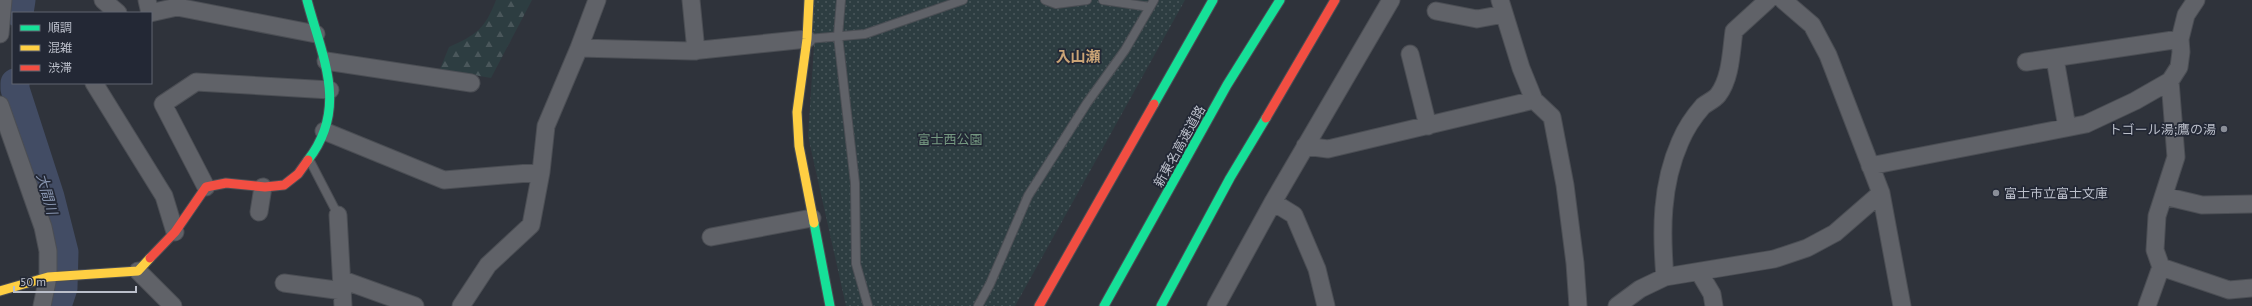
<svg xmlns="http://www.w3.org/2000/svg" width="2252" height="306" font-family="'PT Sans','Noto Sans JP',sans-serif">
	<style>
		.forest { fill: url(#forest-firs) }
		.park { fill: url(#park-dots) }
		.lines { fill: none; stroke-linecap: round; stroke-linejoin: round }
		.river { stroke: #424c64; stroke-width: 29 }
		.lane-casing { stroke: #4b4e54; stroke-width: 10 }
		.street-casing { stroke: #4b4e54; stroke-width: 19 }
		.fast-casing { stroke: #4b4e54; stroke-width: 11 }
		.slow-casing { stroke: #4b4e54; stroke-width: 11 }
		.jam-casing { stroke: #4b4e54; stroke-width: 11 }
		.lane { stroke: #606268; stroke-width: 8 }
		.street { stroke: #606268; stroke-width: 17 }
		.fast { stroke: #16e098; stroke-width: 9 }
		.slow { stroke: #ffcf43; stroke-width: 9 }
		.jam { stroke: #f24e42; stroke-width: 9 }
		.poi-dot { fill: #8a8e98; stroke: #232835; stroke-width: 1.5 }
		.labels { text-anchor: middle; stroke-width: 3.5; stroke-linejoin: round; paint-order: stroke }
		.poi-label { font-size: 13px; fill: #bbbfca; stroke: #232835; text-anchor: end }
		.park-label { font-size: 13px; fill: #759881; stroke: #232835 }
		.street-label { font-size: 13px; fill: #bbbfca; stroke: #232835 }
		.water-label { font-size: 14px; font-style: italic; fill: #8693ad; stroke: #232835 }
		.quarter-label { font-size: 15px; font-weight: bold; fill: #caa476; stroke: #232835 }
	</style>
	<defs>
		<pattern id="forest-firs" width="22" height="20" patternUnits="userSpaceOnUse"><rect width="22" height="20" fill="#2d3d41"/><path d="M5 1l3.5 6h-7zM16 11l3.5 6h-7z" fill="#4a575b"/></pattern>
		<pattern id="park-dots" width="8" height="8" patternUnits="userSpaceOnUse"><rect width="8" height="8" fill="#2d3d41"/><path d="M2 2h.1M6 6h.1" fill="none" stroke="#4a575b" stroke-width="1.8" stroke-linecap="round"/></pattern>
	</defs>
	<rect width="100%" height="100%" fill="#2f333b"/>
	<path class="forest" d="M496,0h36l-41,78 -51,-9 9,-22c27,-12 36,-18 47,-47z"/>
	<path class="park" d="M812,0h373l-170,306h-169l-38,-170 6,-90z"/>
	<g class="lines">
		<path class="river" d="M19,13l2,-13
			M15,83v6l35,108 14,55 -1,36 -6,18"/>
		<defs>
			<path id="lane" d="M841,0l-3,36 17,147 1,81 12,42
				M1045,0l11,4 31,-4
				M1103,0l47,7 4,-7
				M808,39l57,-5 98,-34
				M310,161l28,54
				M978,306l12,-22 38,-88 59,-93 38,-53 25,-43"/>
			<path id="street" d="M103,0l15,13
				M147,0l3,13 27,-6 139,27
				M691,0l5,51
				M1500,0l21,68 13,32 18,17 13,68 10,78 3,43
				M1783,0l29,25 16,30 53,138 21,113
				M1436,11l41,8 27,-5
				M0,34l3,-34
				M579,48l112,3 116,-12
				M1410,54l18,72
				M2055,59l12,68
				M326,61l145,22
				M2026,62l154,-23
				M2170,81l6,76 -19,59 -2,34 6,17 68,23 23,-2
				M94,83l70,113 11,36
				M0,105l43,122 5,24v26l-6,29
				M324,131l120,49 97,-8 -10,53 -43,40 -27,41
				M1305,146l23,3 206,-49
				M1870,166l216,-42 49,-23 35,-20 9,-14 2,-15 -1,-13 6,-24 10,-15
				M541,172l5,-46 33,-78 18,-48
				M206,187l-43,-83 33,-22 134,8
				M2164,196l38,9 50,-1
				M1273,202l21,13 23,54 9,37
				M259,212l4,-25
				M338,215l5,91
				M711,237l101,-19
				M138,271l35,35
				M1699,272l13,22 2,12
				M1665,277c-4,-46 -4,-92 15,-135 5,-12 15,-27 23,-36 5,-4 11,-6 15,-11 13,-17 13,-43 16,-64l34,-31
				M343,280l72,26
				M284,283l59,8
				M1216,306l57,-104 118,-202
				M1617,306l23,-17 25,-12 109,-18 33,-11 28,-15 46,-40
				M2147,306l14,-39"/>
			<path id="fast" d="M307,0c15,57 42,107 1,160
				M1154,104l59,-104
				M814,223l16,83
				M1104,306l123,-221 53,-85
				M1161,306l69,-128 36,-60"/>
			<path id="slow" d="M809,0l-2,39 -10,73 2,34 15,77
				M0,291l48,-14 90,-6 12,-13"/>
			<path id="jam" d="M1266,118l69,-118
				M150,258l25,-26 31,-45 20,-4 39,4 19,-2 14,-11 10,-14
				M1039,306l115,-202"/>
		</defs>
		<use href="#lane" class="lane-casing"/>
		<use href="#street" class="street-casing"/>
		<use href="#fast" class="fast-casing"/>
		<use href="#slow" class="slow-casing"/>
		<use href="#jam" class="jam-casing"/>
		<use href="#lane" class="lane"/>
		<use href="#street" class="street"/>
		<use href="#fast" class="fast"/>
		<use href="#slow" class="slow"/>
		<use href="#jam" class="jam"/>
	</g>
	<g class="poi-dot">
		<circle cx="2224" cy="129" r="4"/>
		<circle cx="1996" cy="193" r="4"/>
	</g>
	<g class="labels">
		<g class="poi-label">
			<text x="2216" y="134">トゴール湯;鷹の湯</text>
			<text x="2004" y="198" text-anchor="start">富士市立富士文庫</text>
		</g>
		<g class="park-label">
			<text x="950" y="144">富士西公園</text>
		</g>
		<g class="street-label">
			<text transform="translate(1179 146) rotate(-61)" y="5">新東名高速道路</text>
		</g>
		<g class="water-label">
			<text transform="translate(47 194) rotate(74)" y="5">大間川</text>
		</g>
		<g class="quarter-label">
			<text x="1078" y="62">入山瀬</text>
		</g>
	</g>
	<rect x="12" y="12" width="140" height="72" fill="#232835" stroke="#606471"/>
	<rect x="20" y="25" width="20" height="6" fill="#16e098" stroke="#606471"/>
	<text x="48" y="32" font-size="12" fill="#bbbfca">順調</text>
	<rect x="20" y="45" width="20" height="6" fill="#ffcf43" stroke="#606471"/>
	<text x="48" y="52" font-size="12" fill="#bbbfca">混雑</text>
	<rect x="20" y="65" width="20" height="6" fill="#f24e42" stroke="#606471"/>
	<text x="48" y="72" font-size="12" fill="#bbbfca">渋滞</text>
	<path d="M14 286v6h122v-6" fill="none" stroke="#bbbfca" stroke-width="2"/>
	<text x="20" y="286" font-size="12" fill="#bbbfca" stroke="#232835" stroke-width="3" paint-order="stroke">50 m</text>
</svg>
